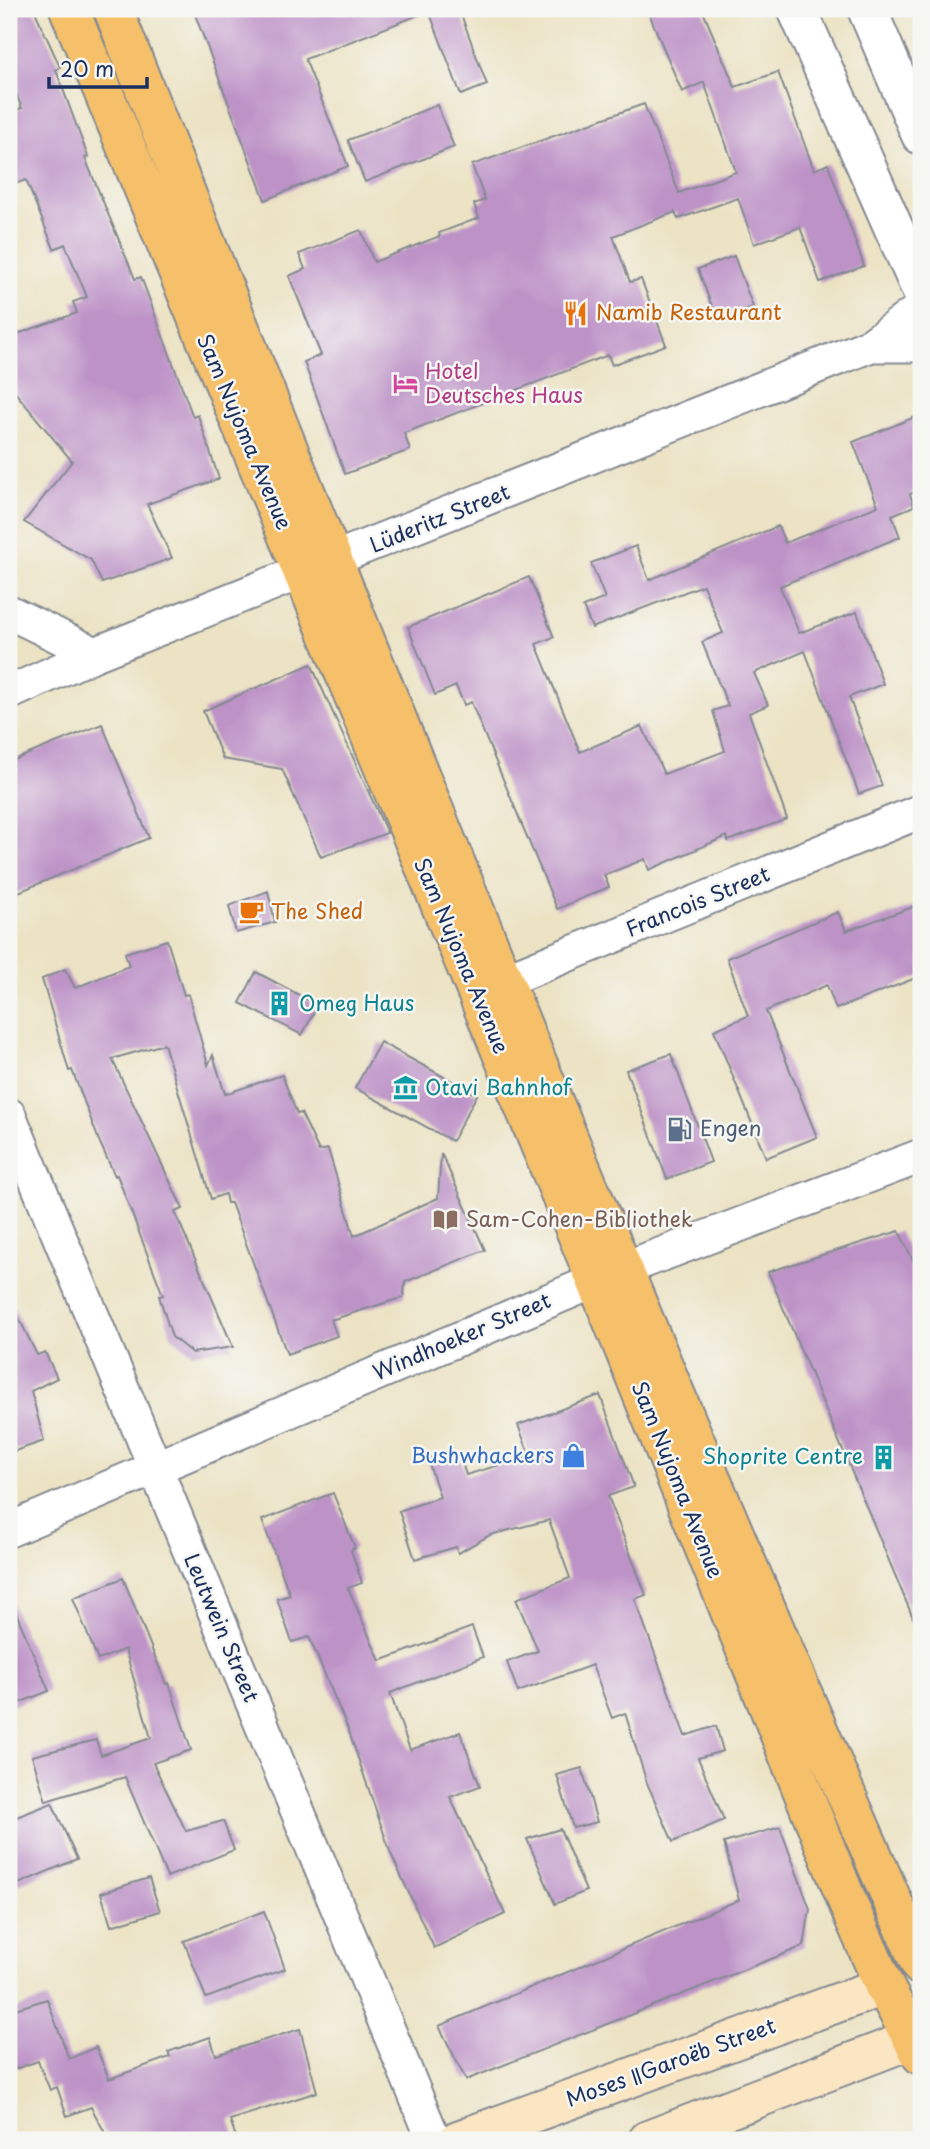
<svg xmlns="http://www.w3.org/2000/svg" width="930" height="2149" font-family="'Playpen Sans',sans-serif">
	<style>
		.building { fill: #bd93c7 }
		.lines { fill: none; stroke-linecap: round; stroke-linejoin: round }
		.minor-casing { stroke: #848991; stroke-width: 37 }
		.tertiary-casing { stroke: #848991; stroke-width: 42 }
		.secondary-casing { stroke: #848991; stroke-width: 42 }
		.trunk-casing { stroke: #848991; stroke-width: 42 }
		.minor { stroke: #fff; stroke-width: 33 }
		.tertiary { stroke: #fff; stroke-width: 38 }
		.secondary { stroke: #fbe6c4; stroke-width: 38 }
		.trunk { stroke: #f6c06b; stroke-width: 38 }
		.labels { text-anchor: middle; stroke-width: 5; stroke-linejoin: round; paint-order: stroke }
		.food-label { font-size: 21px; fill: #c56008; stroke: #f6f6f2; text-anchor: start }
		.hotel-label { font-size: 21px; fill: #b23c85; stroke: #f6f6f2; text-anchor: start }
		.street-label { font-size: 21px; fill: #1b2f5e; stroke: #f6f6f2 }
		.culture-label { font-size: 21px; fill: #0d838f; stroke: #f6f6f2; text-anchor: start }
		.service-label { font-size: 21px; fill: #4e5e75; stroke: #f6f6f2; text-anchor: start }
		.education-label { font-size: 21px; fill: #785e54; stroke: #f6f6f2; text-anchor: start }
		.shop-label { font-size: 21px; fill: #366cbe; stroke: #f6f6f2; text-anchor: end }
	</style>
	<rect width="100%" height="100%" fill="#f6f6f2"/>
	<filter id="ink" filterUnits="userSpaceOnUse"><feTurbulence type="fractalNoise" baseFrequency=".0143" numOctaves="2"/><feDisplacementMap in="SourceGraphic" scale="14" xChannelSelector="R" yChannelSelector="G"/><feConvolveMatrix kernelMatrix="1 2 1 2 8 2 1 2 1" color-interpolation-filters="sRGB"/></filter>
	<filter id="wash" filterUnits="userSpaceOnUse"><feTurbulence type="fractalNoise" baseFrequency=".00686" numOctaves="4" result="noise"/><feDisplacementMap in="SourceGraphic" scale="28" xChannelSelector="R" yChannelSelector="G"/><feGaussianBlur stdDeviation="1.57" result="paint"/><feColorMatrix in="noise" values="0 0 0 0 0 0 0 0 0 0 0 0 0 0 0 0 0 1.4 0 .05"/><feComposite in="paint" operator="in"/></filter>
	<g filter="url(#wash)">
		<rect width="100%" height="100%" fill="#ece3c4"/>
		<g id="blocks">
			<path class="building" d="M9,9h25l26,58 -4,3 32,87 -3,1 50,121 6,-2 52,140 5,-2 21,64 -72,25 25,54 -70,25 -11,-23 -67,-38 48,-61 -63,-76v-48l68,-24 -4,-11 14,-5 -22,-53 -11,5 -28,-69 -17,6v-74l13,-4 -13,-30z
				M193,9h266l28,76 -26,10 -32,-84 -124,48 43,107 -83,34z
				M647,9h55l33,78 43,-15 36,98 14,-6 36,102 -44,16 -20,-55 -46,17 -16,-46 -60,21 -3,-7 -62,24 17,46 11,-3 25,66 -54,20 -4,-10 -204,78 6,17 -65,24 -41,-112 17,-7 -32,-79 16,-7 -6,-15 62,-24 13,32 66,-26 -1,-3 40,-15 -5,-14 11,-4 -13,-35 172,-61 35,89 57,-21 -32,-90 -22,10z
				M437,105l17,42 -89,35 -17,-42z
				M734,256l19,51 -36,13 -19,-51z
				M915,417l6,15v57l-11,5 4,12 -22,9 8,22 -120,49 19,47 58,-21 26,72 -34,13 33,89 -23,8 -54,-143 -51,22 14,32 -19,8 38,106 -59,22 -1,-5 -78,34 -4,-11 -41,16 5,12 -52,22 -86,-207 -7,3 -8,-19 -21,9 -27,-68 121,-50 25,60 -18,7 44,108 62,-26 22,48 61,-23 -12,-40 15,-5 -26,-64 21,-9 -20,-48 -111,43 -9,-21 22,-9 -14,-35 45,-17 13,34 129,-54 7,17 93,-37 -25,-64z
				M311,664l76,169 -66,24 -39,-88 -59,-10 -20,-48z
				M102,724l47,114 -140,58v-134z
				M268,891l7,31 -39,11 -7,-27z
				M921,904v72l-85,33 -9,-24 -61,26 51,126 -51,21 -52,-128 34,-14 -21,-58 111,-46 8,19z
				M167,940l17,55 4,-1 20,71 5,-10 12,39 57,-19 15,39 4,-1 18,38 9,-2 26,87 84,-38 3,-45 44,97 -80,32 -1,15 -73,23 6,16 -50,18 -56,-151h-4l-2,-9 -14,5 -47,-155 -52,15 71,150 -8,3 58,135 -41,6 -20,-16 -13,-41 4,-1 -46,-120 -2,1 -15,-33 -28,-73 -3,1 -27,-92 23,-10 10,19 54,-22 -4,-13z
				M256,972l62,33 -16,30 -62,-32z
				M380,1042l97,53 -25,46 -97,-53z
				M671,1054l40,108 -44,17 -41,-109z
				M899,1231l22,46v360l-153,-365z
				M9,1298l28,57 8,-3 12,26 -26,13 13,50 -35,12z
				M600,1395l34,92 -26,9 38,99 -11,4 50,137 31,-10 7,25 -25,7 26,62 -51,22 -26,-59 -22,-70 -13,5 -20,-53 -74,27 -11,-30 31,-11 -22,-52 54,-21 -21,-58 -59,15 -32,18 -2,-6 -41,12 -16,-48 41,-14 -13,-39 32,-4 7,21 64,-19 -12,-31z
				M333,1493l22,55 -4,2 11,33 -14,5 32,73 92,-34 11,30 -93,36 20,57 50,-18 20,54 -30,11 55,117 -71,34 -43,-94 -43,-125 -39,-92 -17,5 -15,-43 13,-4 -28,-75z
				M123,1578l43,106 3,-1 22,67 -38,13 33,68 37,-10 11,29 -67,27 -42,-100 -79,24 -14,-45 64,-16 5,15 50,-17 -26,-89 -27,11 -25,-62z
				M9,1596l40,95 -40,16z
				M582,1768l15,54 -24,6 -16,-53z
				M52,1803l25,56 -68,29v-68z
				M780,1827l30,82 -6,37 -338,134 -27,-54 300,-126 -15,-57z
				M560,1829l26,62 -31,13 -28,-65z
				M149,1878l11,33 -49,15 -10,-33z
				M264,1911l21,58 -79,29 -22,-57z
				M47,1999l22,60 27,-12 13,32 61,-22 -2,-5 42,-15 6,18 84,-26 17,63 -87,28 7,20h-128l-18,-33 -24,9 -10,-29 -7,3 -12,-29 -29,10v-60z"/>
		</g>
	</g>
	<g filter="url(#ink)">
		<use href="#blocks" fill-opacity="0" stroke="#848991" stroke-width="2"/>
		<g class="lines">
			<defs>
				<path id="minor" d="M871,345h50
					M9,612l86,42
					M9,693l86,-39 776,-309 50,-37
					M481,990l440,-179
					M9,1115l425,1025
					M9,1530l614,-261 298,-113"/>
				<path id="tertiary" d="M797,9l124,281
					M867,9l54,126"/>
				<path id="secondary" d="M458,2140l426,-154
					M648,2140l262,-100"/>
				<path id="trunk" d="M69,9l527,1271 256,633 32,73 37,69
					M113,9c260,656 524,1311 808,1957"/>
			</defs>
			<use href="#minor" class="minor-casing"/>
			<use href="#tertiary" class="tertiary-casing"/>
			<use href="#secondary" class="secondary-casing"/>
			<use href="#trunk" class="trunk-casing"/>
			<use href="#minor" class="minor"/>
			<use href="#tertiary" class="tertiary"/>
			<use href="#secondary" class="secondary"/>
			<use href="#trunk" class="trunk"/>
		</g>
	</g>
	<defs>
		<symbol id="restaurant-bare" viewBox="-9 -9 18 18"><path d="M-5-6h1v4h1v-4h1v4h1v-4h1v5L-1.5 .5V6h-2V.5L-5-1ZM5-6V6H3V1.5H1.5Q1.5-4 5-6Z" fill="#e8710a" stroke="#f6f6f2" stroke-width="2.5" paint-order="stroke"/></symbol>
		<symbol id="hotel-bare" viewBox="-9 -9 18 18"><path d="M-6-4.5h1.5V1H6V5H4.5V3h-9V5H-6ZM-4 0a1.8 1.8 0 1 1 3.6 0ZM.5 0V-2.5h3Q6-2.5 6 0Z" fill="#d1479c" stroke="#f6f6f2" stroke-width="2.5" paint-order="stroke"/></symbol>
		<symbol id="cafe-bare" viewBox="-9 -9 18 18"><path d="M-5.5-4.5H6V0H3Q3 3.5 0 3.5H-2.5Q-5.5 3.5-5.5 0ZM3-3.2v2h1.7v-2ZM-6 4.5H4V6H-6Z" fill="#e8710a" stroke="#f6f6f2" stroke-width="2.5" paint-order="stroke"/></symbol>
		<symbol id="building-bare" viewBox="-9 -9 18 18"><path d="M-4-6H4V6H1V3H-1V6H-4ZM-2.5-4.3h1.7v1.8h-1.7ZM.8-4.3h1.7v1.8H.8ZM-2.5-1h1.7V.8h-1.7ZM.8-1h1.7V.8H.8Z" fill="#0f9aa8" stroke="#f6f6f2" stroke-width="2.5" paint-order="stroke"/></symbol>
		<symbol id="museum-bare" viewBox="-9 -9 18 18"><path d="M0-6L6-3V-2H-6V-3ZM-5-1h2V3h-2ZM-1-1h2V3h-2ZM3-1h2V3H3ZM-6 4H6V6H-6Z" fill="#0f9aa8" stroke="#f6f6f2" stroke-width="2.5" paint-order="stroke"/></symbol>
		<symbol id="fuel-bare" viewBox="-9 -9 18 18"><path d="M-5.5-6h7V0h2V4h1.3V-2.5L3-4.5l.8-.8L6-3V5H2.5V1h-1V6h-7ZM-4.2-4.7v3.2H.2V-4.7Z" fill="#5c6f8a" stroke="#f6f6f2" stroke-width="2.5" paint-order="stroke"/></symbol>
		<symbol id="library-bare" viewBox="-9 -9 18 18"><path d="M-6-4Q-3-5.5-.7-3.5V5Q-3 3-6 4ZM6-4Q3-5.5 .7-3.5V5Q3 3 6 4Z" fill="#8d6e63" stroke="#f6f6f2" stroke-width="2.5" paint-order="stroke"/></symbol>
		<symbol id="shop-bare" viewBox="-9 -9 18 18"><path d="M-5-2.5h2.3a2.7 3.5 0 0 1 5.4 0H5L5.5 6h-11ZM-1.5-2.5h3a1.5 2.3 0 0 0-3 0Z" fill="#3f7fe0" stroke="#f6f6f2" stroke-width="2.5" paint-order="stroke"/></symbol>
	</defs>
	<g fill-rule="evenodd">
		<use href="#restaurant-bare" x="558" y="296" width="35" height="35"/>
		<use href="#hotel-bare" x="388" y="366" width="35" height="35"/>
		<use href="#cafe-bare" x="234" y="894" width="35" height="35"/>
		<use href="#building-bare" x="262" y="986" width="35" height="35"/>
		<use href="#museum-bare" x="388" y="1070" width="35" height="35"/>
		<use href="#fuel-bare" x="662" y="1112" width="35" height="35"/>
		<use href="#library-bare" x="428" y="1202" width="35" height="35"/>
		<use href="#shop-bare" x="556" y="1438" width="35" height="35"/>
		<use href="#building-bare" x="866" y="1440" width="35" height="35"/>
	</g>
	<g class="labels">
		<g class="food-label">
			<text x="596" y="320">Namib Restaurant</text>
			<text x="271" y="919">The Shed</text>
		</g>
		<g class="hotel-label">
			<text x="425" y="379">Hotel<tspan x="425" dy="24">Deutsches Haus</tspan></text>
		</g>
		<g class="street-label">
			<text transform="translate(244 432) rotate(67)" y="7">Sam Nujoma Avenue</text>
			<text transform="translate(440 519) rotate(-22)" y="7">Lüderitz Street</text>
			<text transform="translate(698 902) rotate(-22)" y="7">Francois Street</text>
			<text transform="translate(461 956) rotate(67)" y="7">Sam Nujoma Avenue</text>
			<text transform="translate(462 1337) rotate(-23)" y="7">Windhoeker Street</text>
			<text transform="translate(677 1480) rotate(68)" y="7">Sam Nujoma Avenue</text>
			<text transform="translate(221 1628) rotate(67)" y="7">Leutwein Street</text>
			<text transform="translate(671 2063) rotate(-20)" y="7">Moses ǁGaroëb Street</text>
		</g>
		<g class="culture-label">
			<text x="299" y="1011">Omeg Haus</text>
			<text x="425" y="1095">Otavi Bahnhof</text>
			<text x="863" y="1464" text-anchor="end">Shoprite Centre</text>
		</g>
		<g class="service-label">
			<text x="700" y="1136">Engen</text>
		</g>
		<g class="education-label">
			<text x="466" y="1227">Sam-Cohen-Bibliothek</text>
		</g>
		<g class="shop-label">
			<text x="554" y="1463">Bushwhackers</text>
		</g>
	</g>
	<rect width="930" height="2149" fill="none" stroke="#f6f6f2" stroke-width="35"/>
	<path d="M49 77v10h98v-10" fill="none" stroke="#1b2f5e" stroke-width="3.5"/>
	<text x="60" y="77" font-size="21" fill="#1b2f5e" stroke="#f6f6f2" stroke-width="5" paint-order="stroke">20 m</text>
</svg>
